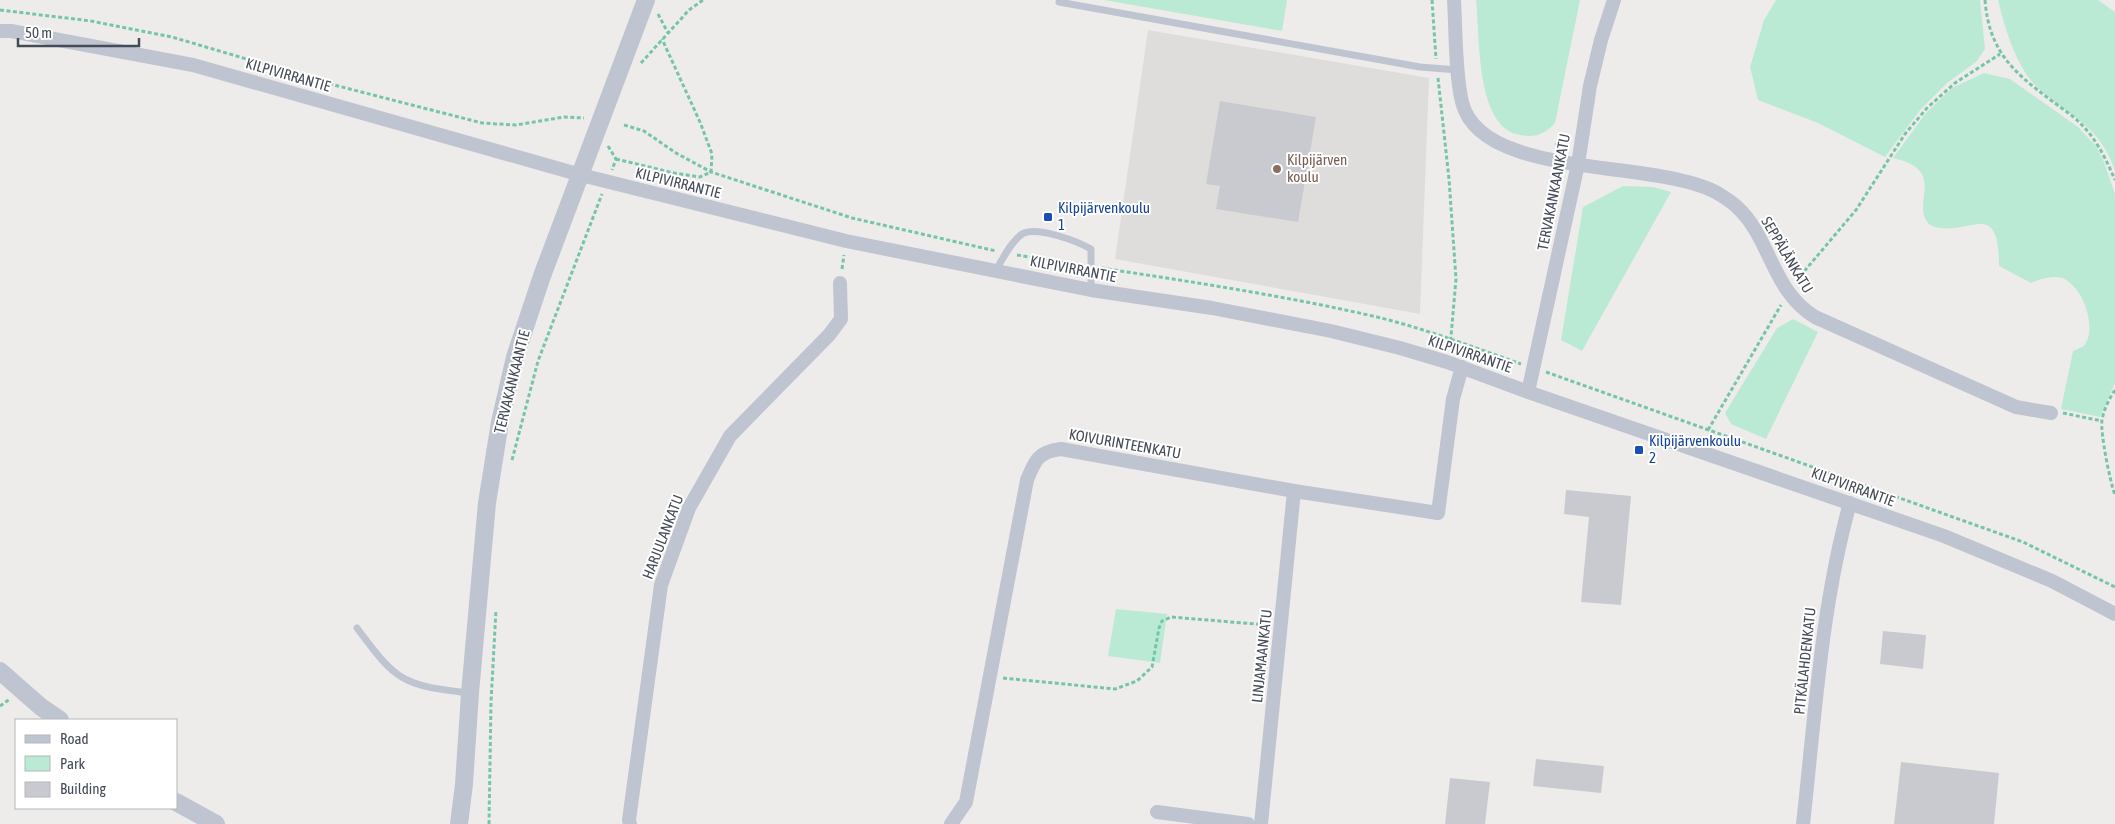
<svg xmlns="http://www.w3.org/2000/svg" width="2115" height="824" font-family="'Asap Condensed',sans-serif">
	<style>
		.education { fill: #dfdddc }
		.green { fill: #bbead4 }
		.building { fill: #c9cad0 }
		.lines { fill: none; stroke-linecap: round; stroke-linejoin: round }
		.path { stroke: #77c5a9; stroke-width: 3; stroke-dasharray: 4 2.5; stroke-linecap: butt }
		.service { stroke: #bfc5d0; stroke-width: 7 }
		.minor { stroke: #bfc5d0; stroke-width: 14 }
		.tertiary { stroke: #bfc5d0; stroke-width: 18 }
		.education-dot { fill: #8d6e63; stroke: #fff; stroke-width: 2 }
		.transit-dot { fill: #1a4fb4; stroke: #fff; stroke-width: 2 }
		.labels { text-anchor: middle; stroke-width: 4; stroke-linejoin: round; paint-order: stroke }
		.street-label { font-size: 15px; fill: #454c57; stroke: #fff }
		.education-label { font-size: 15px; fill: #785e54; stroke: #fff; text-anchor: start }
		.transit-label { font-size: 15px; fill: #164399; stroke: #fff; text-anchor: start }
	</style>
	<rect width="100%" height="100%" fill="#eeeceb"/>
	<path class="education" d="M1148,30l281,48 -9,236 -305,-55z"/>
	<path class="green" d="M1104,0h183l-5,31z
		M1476,0h104l-25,123c-10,11 -20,15 -35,12 -45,-7 -40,-101 -44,-135z
		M1776,0h204l5,49 -9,13 -29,21 -26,26 -36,48 -67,-34 -60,-23 -8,-33 14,-47z
		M1998,0h100l17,12v159c-15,-45 -42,-52 -75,-81 -23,-20 -35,-61 -42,-90z
		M1984,73l26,6 68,48 18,19 8,16 11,32v189l-15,34 -39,-8 12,-58 11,-5c14,-18 -1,-60 -22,-68 -10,-3 -21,1 -31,5l-32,-17c0,-73 -33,-25 -69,-41 -22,-21 20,-54 -37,-67l33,-45 26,-25z
		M1623,186l30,1 18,5 -89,159 -21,-11 22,-133z
		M1793,319l25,13 -52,107 -35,-15 -6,-11 52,-85z
		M1116,609l51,5 -7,49 -52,-7z"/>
	<path class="building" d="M1220,101l96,16 -18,105 -82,-13 4,-23 -14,-2z
		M1566,490l65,6 -10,109 -40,-3 8,-85 -25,-3z
		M1883,631l43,4 -3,34 -43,-5z
		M1536,759l68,7 -3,27 -68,-7z
		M1901,762l98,11 -5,51h-100z
		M1450,778l40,4 -5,42h-40z"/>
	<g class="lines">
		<path class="path" d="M1432,0l4,59
			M1985,0c4,51 28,72 67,101 9,7 19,13 27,21 17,16 27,37 36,58
			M0,10l91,11 81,16 166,49 144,37 34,2 48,-8 20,1
			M658,14l10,19
			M641,63l48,-53 14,-10
			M1438,78l11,101 7,100 -6,69
			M624,125l20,6 32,22 35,19 141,46 144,33
			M1555,145l13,-4
			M608,146l8,13 -4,11
			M616,159l58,14 26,4 11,-5 1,-18 -12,-32 -38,-83
			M1017,255l63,10
			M1101,268c92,14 185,28 276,49 49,12 96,30 144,47
			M842,269l2,-14
			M1796,281l60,-71 49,-76 22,-26 28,-25 45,-29
			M1546,372l477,170 92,45
			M2115,390c-6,9 -11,19 -13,30 -2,12 8,62 13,75
			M2063,413l39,8
			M1708,430l73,-125
			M512,460l26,-99 64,-167
			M1003,678l112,11 22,-8 15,-14 7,-39 3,-7 9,-4 97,8
			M0,706l10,-7
			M489,824l2,-122 5,-92"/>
		<path class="service" d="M1059,2l361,65 38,3
			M996,270c6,-10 17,-32 28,-37 15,-6 53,8 67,16v41
			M357,628c40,54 45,57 112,65"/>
		<path class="minor" d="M1454,0c2,32 1,72 8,102 19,79 198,56 257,92 6,4 13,8 18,13 34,31 34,83 78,110l201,90 35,6
			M0,31h11l182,34 388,110 265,66 245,49 121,18 119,23 69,17 47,14 81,30 416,144 108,45 63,33
			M1528,392l50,-228 12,-78 11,-46 13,-40
			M1157,812l91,12
			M630,824l-1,-4 32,-235 28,-77 41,-72 99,-101 12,-16 -1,-36
			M951,824l15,-22 61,-322c8,-20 11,-28 34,-31l233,42 144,22 15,-114 9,-32
			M1261,824l33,-333
			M1803,824c12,-107 18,-217 47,-321"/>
		<path class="tertiary" d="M0,671l41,36 19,13
			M176,802l40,22
			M459,824l5,-40 6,-91 17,-190 13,-81 15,-65 27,-81 104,-276"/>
	</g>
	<circle class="education-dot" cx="1277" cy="169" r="5"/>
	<g class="transit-dot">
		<rect x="1043" y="212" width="10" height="10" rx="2.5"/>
		<rect x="1634" y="445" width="10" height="10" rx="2.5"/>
	</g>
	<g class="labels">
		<g class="street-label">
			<text transform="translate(288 75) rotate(16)" y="5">KILPIVIRRANTIE</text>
			<text transform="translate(678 183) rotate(14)" y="5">KILPIVIRRANTIE</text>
			<text transform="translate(1554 192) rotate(-79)" y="5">TERVAKANKAANKATU</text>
			<text transform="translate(1787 255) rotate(59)" y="5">SEPPÄLÄNKATU</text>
			<text transform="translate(1073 269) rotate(11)" y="5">KILPIVIRRANTIE</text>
			<text transform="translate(1470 354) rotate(19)" y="5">KILPIVIRRANTIE</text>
			<text transform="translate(512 382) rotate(-76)" y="5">TERVAKANKAANTIE</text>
			<text transform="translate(1125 444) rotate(10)" y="5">KOIVURINTEENKATU</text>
			<text transform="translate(1853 487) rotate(20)" y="5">KILPIVIRRANTIE</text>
			<text transform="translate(663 537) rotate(-69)" y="5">HARJULANKATU</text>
			<text transform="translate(1262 656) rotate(-84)" y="5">LINJAMAANKATU</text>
			<text transform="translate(1805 661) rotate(-84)" y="5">PITKÄLAHDENKATU</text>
		</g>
		<g class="education-label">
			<text x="1287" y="165">Kilpijärven<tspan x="1287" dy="17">koulu</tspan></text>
		</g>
		<g class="transit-label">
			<text x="1058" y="213">Kilpijärvenkoulu<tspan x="1058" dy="17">1</tspan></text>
			<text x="1649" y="446">Kilpijärvenkoulu<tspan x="1649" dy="17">2</tspan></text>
		</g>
	</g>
	<rect x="15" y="719" width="162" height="90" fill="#ffffff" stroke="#b5b7bc"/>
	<rect x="25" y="735" width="25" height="8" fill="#bfc5d0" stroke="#b5b7bc"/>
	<text x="60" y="744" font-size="15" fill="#454c57">Road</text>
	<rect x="25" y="756" width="25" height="15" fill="#bbead4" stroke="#b5b7bc"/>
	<text x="60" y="769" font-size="15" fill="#454c57">Park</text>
	<rect x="25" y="782" width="25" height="15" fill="#c9cad0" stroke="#b5b7bc"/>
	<text x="60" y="794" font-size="15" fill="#454c57">Building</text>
	<path d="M18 38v8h121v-8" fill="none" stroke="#454c57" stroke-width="2.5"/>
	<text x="25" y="38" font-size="15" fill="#454c57" stroke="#ffffff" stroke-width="4" paint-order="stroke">50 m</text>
</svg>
